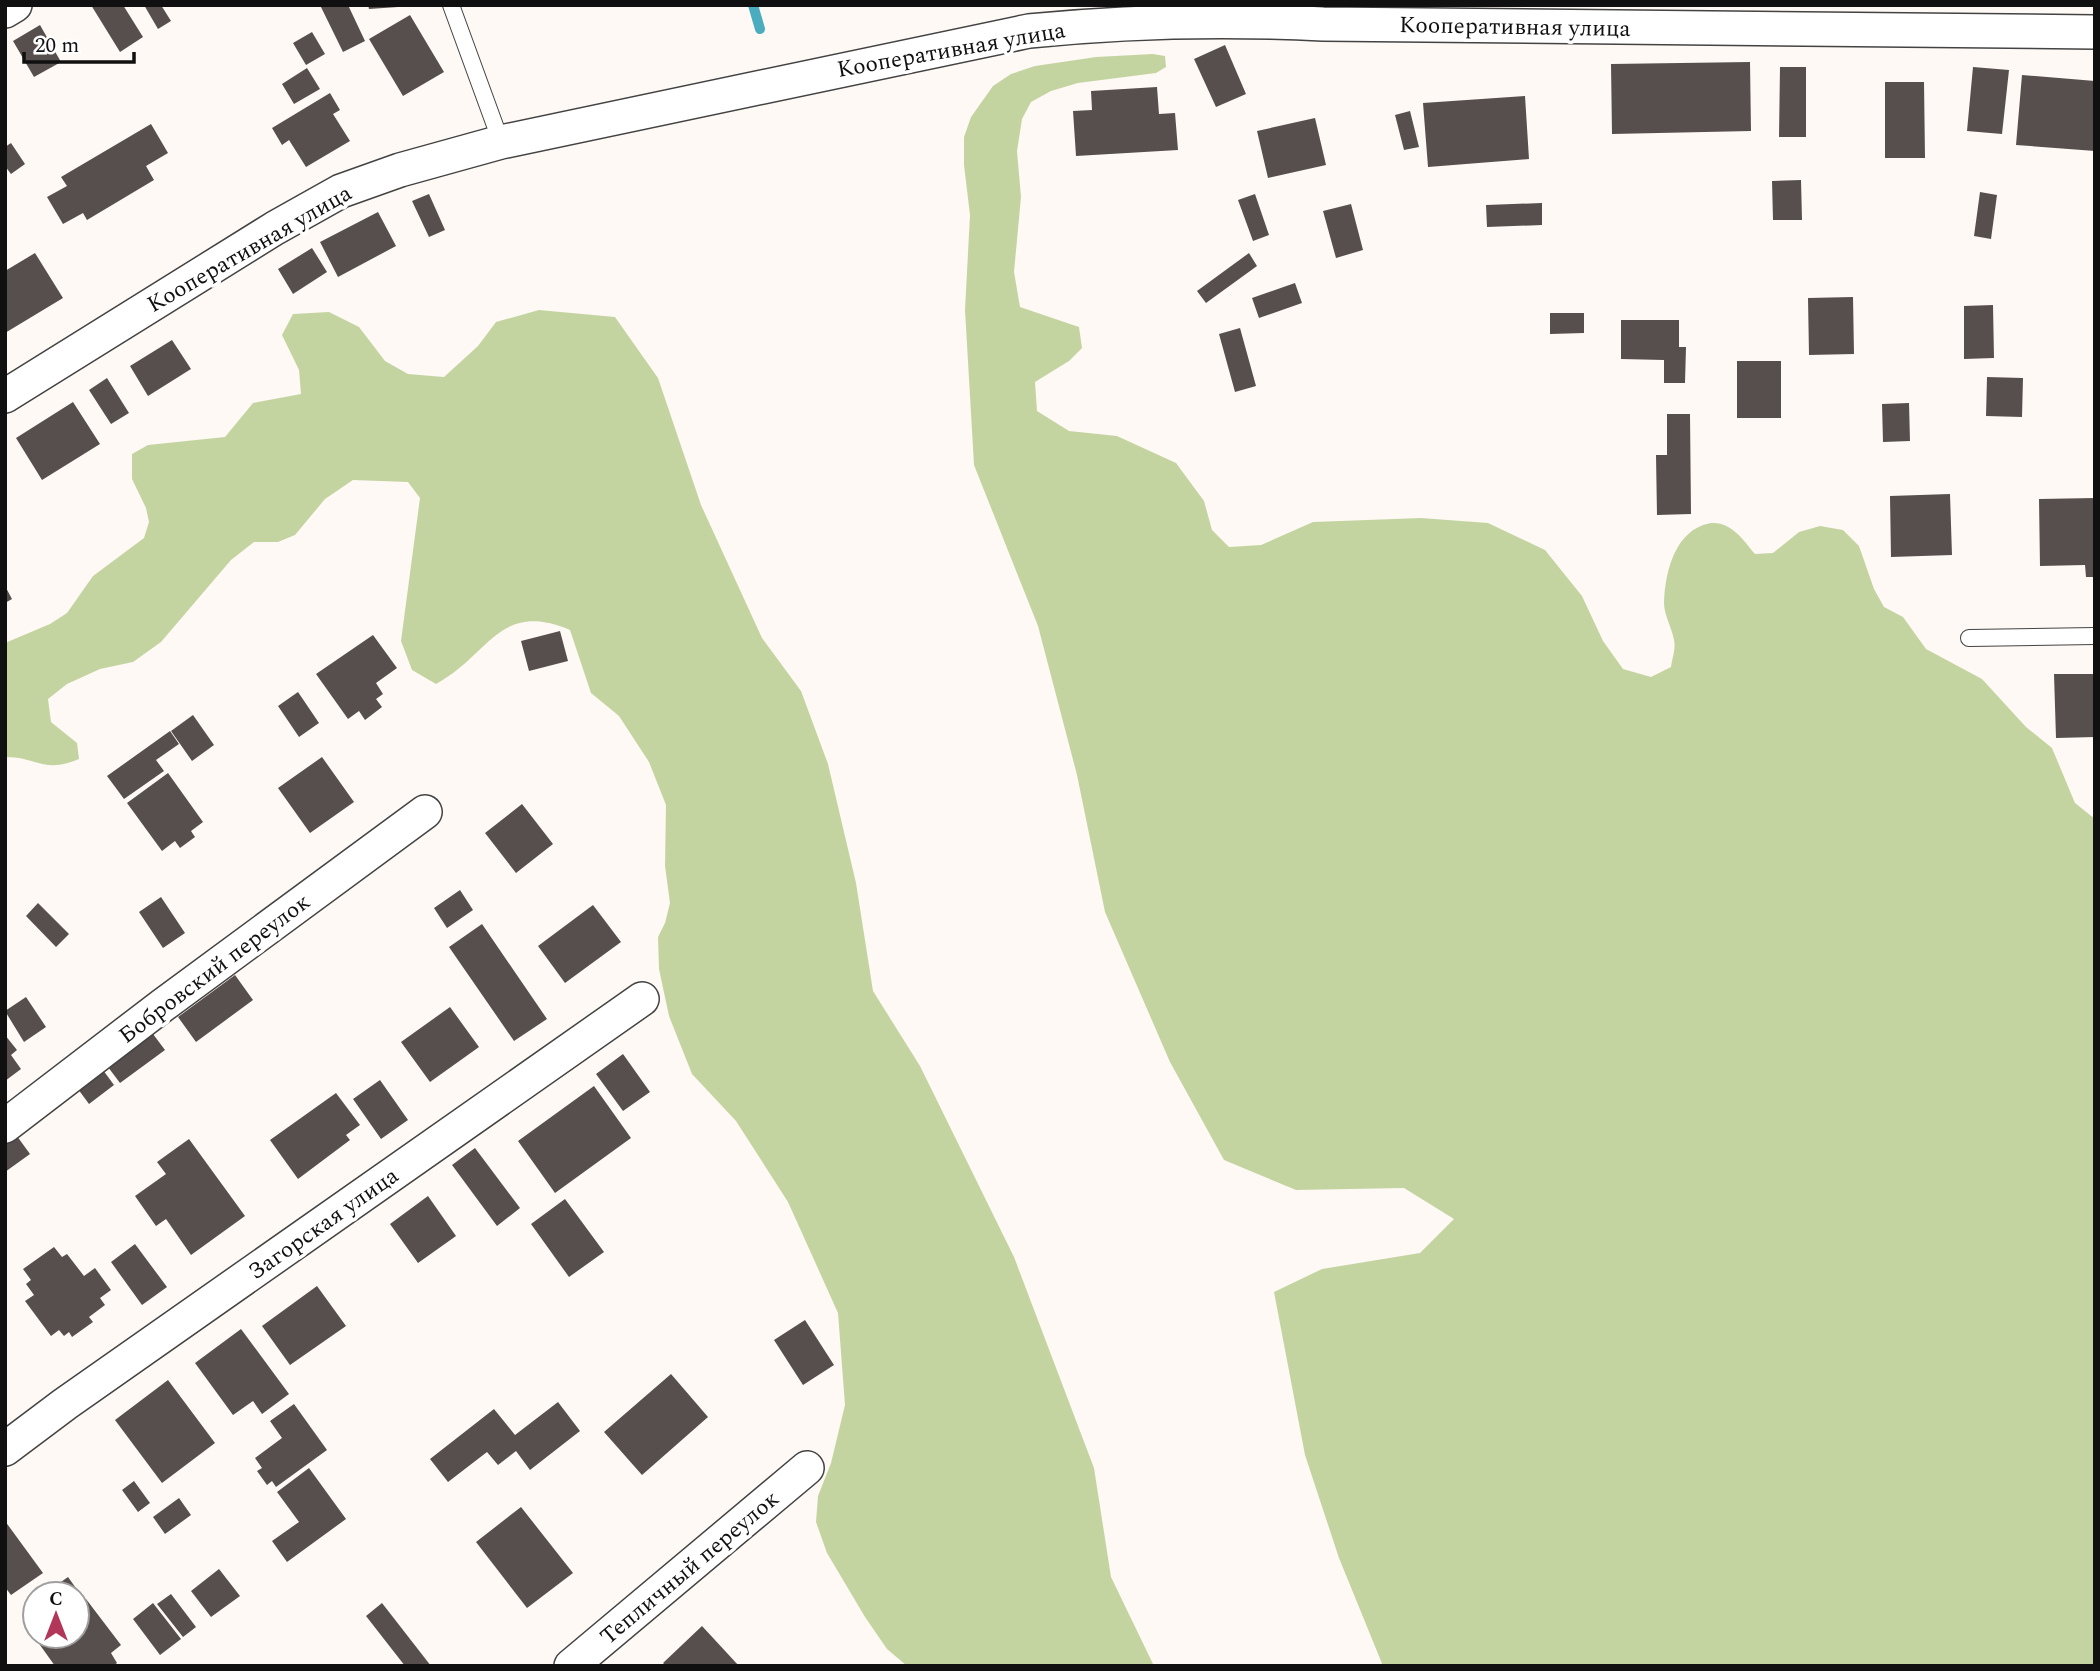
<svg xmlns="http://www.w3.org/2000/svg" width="2100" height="1671" font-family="Spectral,serif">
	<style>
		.forest { fill: #c4d4a1 }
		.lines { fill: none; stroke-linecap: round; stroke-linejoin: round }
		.stream { stroke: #4cacbf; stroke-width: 10 }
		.building { fill: #574f4d }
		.service-casing { stroke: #434343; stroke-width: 18 }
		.minor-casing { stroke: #434343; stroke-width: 36 }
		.service { stroke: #fff; stroke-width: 16 }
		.minor { stroke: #fff; stroke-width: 33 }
		.labels { text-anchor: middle; stroke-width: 7; stroke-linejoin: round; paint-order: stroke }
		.street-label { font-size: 23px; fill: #101010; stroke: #fff }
	</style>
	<rect width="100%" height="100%" fill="#fef9f4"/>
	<path class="forest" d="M1153,54l12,2 1,11 -10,6 -78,10 -27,8 -20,11 -9,17 -5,32 4,46 -7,75 6,35 59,20 3,21 -13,13 -34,21 2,29 32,20 48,5 59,27 28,38 8,29 17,17 32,-2 52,-23 108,-4 67,5 57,27 37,46 21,45 20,28 28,8 20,-10c1,-8 5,-19 3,-27 -2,-12 -10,-25 -10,-37 1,-28 9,-67 39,-78 24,-9 39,13 52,29l18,-1 26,-21 21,-6 23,4 16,16 15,43 10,18 19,10 23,32 56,30 44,48 26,21 23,55 20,16v847h-712l-44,-108 -34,-103 -31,-163 48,-23 98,-16 34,-34 -50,-31 -108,2 -72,-30 -54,-98 -65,-150 -28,-137 -39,-149 -64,-161 -9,-155 5,-95 -6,-50v-28l7,-20 22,-31 18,-12 24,-8 61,-9z
		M539,310l76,7 43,61 43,127 61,133 39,53 27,73 28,119 17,108 47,75 94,191 80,211 17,109 43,89h-247l-20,-17 -22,-32 -38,-64 -11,-31 2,-26 13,-33 14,-58 -7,-92 -50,-111 -52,-81 -44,-47 -23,-58 -10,-47 -1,-32 7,-14 5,-20 -5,-37 1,-61 -17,-43 -30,-46 -28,-23 -21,-63c-71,-30 -80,25 -134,54l-24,-14 -11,-29 19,-143 -12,-16 -55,-2 -28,19 -30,36 -17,7h-24l-23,18 -70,82 -28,20 -33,7 -33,15 -19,15 3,23 26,21 2,16c-36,15 -41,-2 -74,-2v-114l45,-19 17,-11 26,-37 51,-38 5,-16 -3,-14 -14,-29v-25l16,-9 77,-8 28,-34 48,-9 -2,-24 -17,-35 11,-21 36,-2 30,15 26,34 23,13 36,3 34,-31 18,-24z"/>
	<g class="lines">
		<path class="stream" d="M753,5l7,24"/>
	</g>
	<path class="building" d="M91,5h32l20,32 -23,15z
		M144,5h17l10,16 -13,8z
		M320,5h28l17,36 -22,11z
		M368,5h29l1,2 -29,2z
		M410,15l34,57 -41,24 -34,-57z
		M40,25l21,37 -27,15 -21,-36z
		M312,32l13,22 -19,11 -13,-22z
		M1225,45l21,49 -30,13 -22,-48z
		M1750,62l1,69 -139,3 -1,-70z
		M1780,67h26v70h-27z
		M1973,67l36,3 -7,64 -35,-3z
		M307,68l13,21 -26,15 -12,-20z
		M2022,75l73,6v70l-79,-6z
		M1885,82h39l1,76h-40z
		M1157,87l2,27 16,-1 3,37 -102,6 -3,-45 19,-1 -1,-19z
		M330,93l10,17 -7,4 17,27 -44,26 -17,-27 -7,5 -10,-17z
		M1525,96l4,63 -101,8 -5,-64z
		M1410,111l9,36 -15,3 -9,-35z
		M1315,118l11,47 -58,13 -11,-47z
		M151,124l17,29 -22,13 8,14 -67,40 -4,-7 -20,11 -16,-27 20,-11 -6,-9z
		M11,143l14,21 -14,10 -6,-8v-19z
		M1801,180l1,40h-29l-1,-39z
		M1980,192l17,3 -6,44 -17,-3z
		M429,194l16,36 -16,7 -17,-36z
		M1255,194l14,41 -16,6 -15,-41z
		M1542,203v22l-55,2 -1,-22z
		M1351,204l12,46 -27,8 -13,-47z
		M378,212l18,34 -58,31 -18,-35z
		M312,248l15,24 -34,22 -15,-25z
		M35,253l28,45 -58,35v-62z
		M1249,253l8,13 -51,37 -9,-12z
		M1295,283l7,20 -43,15 -7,-20z
		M1853,297l1,57 -45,1 -1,-57z
		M1993,305l1,53 -30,1v-53z
		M1550,313h34v20l-34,1z
		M1621,320h58v27h7l-1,36h-21v-23l-43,-1z
		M1240,328l16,58 -21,6 -16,-58z
		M172,340l19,29 -43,27 -18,-30z
		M1737,361h44v57h-44z
		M1987,377l36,1 -1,39 -36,-1z
		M107,378l22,35 -18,11 -22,-34z
		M73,402l27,42 -58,36 -26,-42z
		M1909,403l1,38 -27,1 -1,-38z
		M1667,414h23l1,100 -34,1 -1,-60h11z
		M1950,494l2,61 -61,2 -1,-61z
		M2095,498v79h-9l-1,-12 -45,1 -1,-67z
		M5,586l7,13 -7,4z
		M560,631l8,30 -39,10 -8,-30z
		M373,635l24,33 -21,15 7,11 -7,5 6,8 -17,13 -6,-9 -11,8 -32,-45z
		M2054,674h41v63l-39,1z
		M298,692l21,31 -20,14 -21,-31z
		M193,715l21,30 -22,16 -21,-30z
		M170,731l9,13 -23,16 8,11 -40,28 -17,-23z
		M322,757l32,45 -44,31 -32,-45z
		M168,773l35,49 -12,9 4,6 -15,11 -5,-7 -13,10 -35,-48z
		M522,804l31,40 -37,29 -31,-40z
		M460,890l13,20 -26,18 -13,-20z
		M161,897l24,36 -22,15 -24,-36z
		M38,903l31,31 -13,13 -30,-31z
		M593,905l28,37 -56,41 -27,-37z
		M482,924l65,95 -33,22 -65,-94z
		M235,975l18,25 -57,42 -18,-25z
		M26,997l20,30 -22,15 -19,-31z
		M450,1007l29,40 -49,35 -29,-40z
		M150,1030l15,20 -45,33 -15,-20z
		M5,1035l12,15 -6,5 10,14 -16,12z
		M623,1054l27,38 -27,19 -27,-37z
		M100,1066l14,19 -25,19 -14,-19z
		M380,1080l28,40 -27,19 -28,-40z
		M594,1086l37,52 -76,55 -37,-52z
		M336,1093l24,32 -14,10 4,5 -52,39 -28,-39z
		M14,1132l16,22 -25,18v-33z
		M189,1139l56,77 -54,39 -25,-36 -10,7 -21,-30 31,-22 -9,-12z
		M475,1148l45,60 -23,18 -45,-61z
		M428,1196l28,40 -38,27 -28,-39z
		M565,1199l39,53 -35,25 -38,-53z
		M135,1244l32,43 -25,18 -31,-43z
		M54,1247l8,10 5,-3 17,22 11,-8 16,22 -11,8 5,7 -16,12 4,5 -21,15 -3,-5 -5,4 -5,-6 -8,6 -26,-35 9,-6 -8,-11 5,-4 -8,-11z
		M317,1286l29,40 -56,39 -28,-39z
		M805,1320l29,45 -31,20 -29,-45z
		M241,1329l48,65 -27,20 -9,-13 -20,14 -38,-52z
		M671,1374l37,43 -66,58 -38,-43z
		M168,1380l47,63 -53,40 -47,-63z
		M558,1402l22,29 -50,39 -14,-19 -18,14 -11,-13 -39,30 -18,-23 64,-50 21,26z
		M294,1404l33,46 -51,37 -4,-6 -5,4 -10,-14 5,-3 -7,-10 27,-20 -12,-17z
		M309,1468l37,51 -59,43 -15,-21 27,-19 -22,-30z
		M134,1481l16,22 -12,9 -16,-22z
		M179,1498l12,17 -26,19 -12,-17z
		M521,1507l52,66 -46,35 -51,-66z
		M5,1521l38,52 -32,22 -6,-8z
		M219,1569l21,27 -29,21 -20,-26z
		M68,1577l10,14 -5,3h-29z
		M171,1594l25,33 -13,10 -26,-33z
		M86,1599l35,46 -10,8 6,10 -4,3h-58l-20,-28 42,-2v-30z
		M153,1603l28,36 -21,16 -27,-36z
		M382,1603l49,63h-26l-39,-50z
		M702,1626l37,40h-73l-3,-3z"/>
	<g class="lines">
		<defs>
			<path id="service" d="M451,5l50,137
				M1969,638l126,-2"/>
			<path id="minor" d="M5,11l10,-6
				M5,396l270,-168 66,-37 59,-21 101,-28 528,-111c99,-10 195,-12 294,-7l772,8
				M5,1126l158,-121 262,-193
				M5,1449l60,-45 577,-405
				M571,1666l236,-198"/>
		</defs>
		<use href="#service" class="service-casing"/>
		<use href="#minor" class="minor-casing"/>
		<use href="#service" class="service"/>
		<use href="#minor" class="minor"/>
	</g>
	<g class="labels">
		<g class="street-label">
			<text transform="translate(1515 26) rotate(1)" y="8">Кооперативная улица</text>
			<text transform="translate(951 49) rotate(-10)" y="8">Кооперативная улица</text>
			<text transform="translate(249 248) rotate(-30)" y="8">Кооперативная улица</text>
			<text transform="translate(214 968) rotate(-37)" y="8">Бобровский переулок</text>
			<text transform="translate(323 1223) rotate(-35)" y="8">Загорская улица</text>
			<text transform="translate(689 1567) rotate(-40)" y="8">Тепличный переулок</text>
		</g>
	</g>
	<rect width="2100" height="1671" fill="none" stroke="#101010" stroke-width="14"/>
	<g transform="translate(56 1615)"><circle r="33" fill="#ffffff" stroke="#9f9f9f" stroke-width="2"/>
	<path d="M0-5L12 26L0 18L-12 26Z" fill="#b13659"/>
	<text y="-10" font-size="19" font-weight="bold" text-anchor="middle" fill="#101010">С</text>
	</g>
	<path d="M24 52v10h110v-10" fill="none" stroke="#101010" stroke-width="3.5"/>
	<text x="35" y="52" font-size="21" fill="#101010" stroke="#ffffff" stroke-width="5" paint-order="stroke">20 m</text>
</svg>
